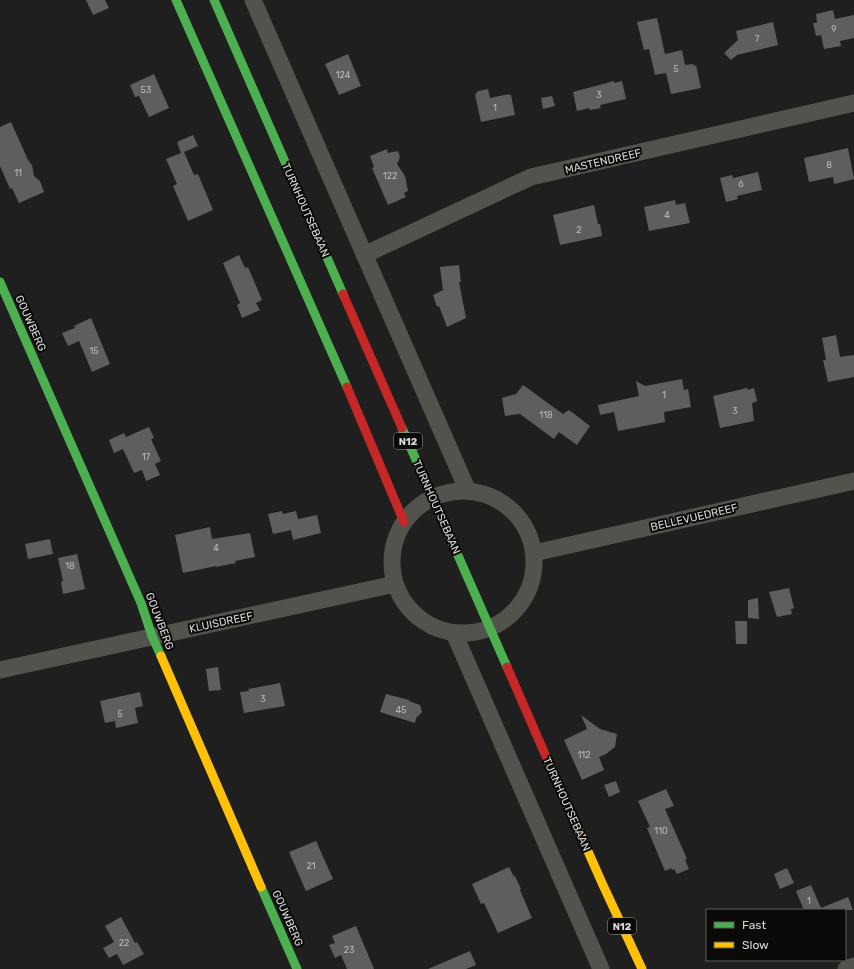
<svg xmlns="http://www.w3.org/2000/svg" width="854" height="969" font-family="Rubik,sans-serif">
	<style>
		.building { fill: #5e5e5d }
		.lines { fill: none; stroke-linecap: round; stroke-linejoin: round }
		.street { stroke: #51534c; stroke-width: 17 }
		.fast { stroke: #4caf50; stroke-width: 9 }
		.slow { stroke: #ffc107; stroke-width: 9 }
		.jam { stroke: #c62828; stroke-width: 9 }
		.labels { text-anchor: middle; stroke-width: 4; stroke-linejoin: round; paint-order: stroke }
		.number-label { font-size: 9px; fill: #babab9 }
		.shield { fill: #0a0a09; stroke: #9b9b9a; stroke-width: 1 }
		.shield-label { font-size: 10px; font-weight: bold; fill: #d9d9d8 }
		.street-label { font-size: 11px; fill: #d9d9d8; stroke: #0a0a09 }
	</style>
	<rect width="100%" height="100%" fill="#1f1f1f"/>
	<path class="building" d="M86,0h19l4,8 -16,7z
		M833,10l2,9 19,-4v23l-14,3 1,5 -17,3 -3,-14 -5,1 -3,-13h4l-1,-9z
		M657,18l8,36 17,-4 3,15 8,-1 1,2 2,-1 5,23 -30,6 -5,-21 -11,2 -6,-26 -5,1 -7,-28z
		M773,22l5,23 -41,10 -6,5 -7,-7 14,-13 -2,-9z
		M348,54l13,32 -22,9 -14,-31z
		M154,74l15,34 -20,9 -10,-21 -4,1 -5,-12z
		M614,81v2l8,-2 4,18 -26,6 1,3 -11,2 -1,-2 -12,3 -4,-19z
		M488,89l2,9 19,-4v1h2l4,20 -34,7 -6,-27 3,-4z
		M552,96l3,10 -12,3 -2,-11z
		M11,122l17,38 4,5 2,11 6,5 4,11 -25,11 -7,-15 -2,1 -10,-23v-39z
		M193,135l5,11 -14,6 10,23 4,-1 15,36 -25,11 -15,-35 4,-2 -11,-25 15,-6 -4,-11z
		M848,148l6,31 -20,5 -1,-7 -24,5 -5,-24z
		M387,149l1,4 10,-2 2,6 -3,7 8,12 3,15 -4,2 2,4 -18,8 -16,-37 2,-1 -4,-11z
		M758,172l4,18 -25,6 1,3 -12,3 -6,-24 12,-3 1,3z
		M675,200l1,5 9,-2 5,20 -41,8 -5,-24z
		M594,205l4,19h2l2,12 -42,9 -7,-30z
		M239,255l6,13 3,-1 14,33 -6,3 4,7 -18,8 -5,-13 3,-2 -17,-40z
		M459,265l2,17h-2l7,36 -19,9 -8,-21 -2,1 -4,-12 10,-5 -3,-23z
		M91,318l19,46 -18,8 -13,-31 -11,5 -6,-13 13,-5 -1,-2z
		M836,335l4,22 14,-2v22l-26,5 -5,-22h3l-4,-22z
		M682,379l2,11 4,-1 3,18 -27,5 1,10 -47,9 -4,-19 -14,3 -2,-10 41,-9 -3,-15 9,5z
		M523,385l40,29 6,-4 21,16 -13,19 -18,-13 -5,7 -34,-25 -15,2 -3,-18 14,-4z
		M747,388l1,2 6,-2 3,13 -5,2 2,18 -34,7 -7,-32z
		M149,427l5,11 -3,1 10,22 -6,3 5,11 -14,6 -4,-11 -8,3 -11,-24 -9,4 -5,-13 15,-7 2,4z
		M282,511l1,3 13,-3 2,8 19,-4 4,18 -28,7 -2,-10 -18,4 -5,-20z
		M210,527l2,12 38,-6 5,24 -20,4 1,2 -20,4v-1l-33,7 -8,-38z
		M50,539l3,15 -25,5 -3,-15z
		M77,554l8,35 -22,5 -2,-12 2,-1 -5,-23z
		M789,588l5,20 -3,1 1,5 -15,3 -8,-25z
		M758,598l1,21 -11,-1v-18z
		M735,621h12v23h-11z
		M218,667l3,23 -12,1 -3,-22z
		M280,683l5,23 -41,7 -4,-21 9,-1 -1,-2z
		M140,692l3,14 -8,2 3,15 -22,5 -1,-7 -10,2 -5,-22z
		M386,694l23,6v1l11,4 2,7 -6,6 -1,5 -35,-11z
		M581,715l19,14 17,5 -2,13 -9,7 -7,3 5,13 -22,10 -18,-40 23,-11z
		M616,781l4,11 -11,5 -5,-12z
		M666,789l8,17 -9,3 22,50 -2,1 4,9 -12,5 -3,-5 -2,1 -1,-2 -6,3 -18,-43 3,-1 -12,-26z
		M316,841l17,38 -27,12 -17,-39z
		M509,867l5,10 1,-1 6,13 -1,1 12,28 -34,15 -14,-30 -3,1 -9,-20z
		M787,868l7,15 -14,6 -6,-15z
		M811,885l10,23 27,-11 5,13h-49l-8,-19z
		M121,917l14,26 2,-1 7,12 -21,11 -6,-11 -8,4 -6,-10 11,-6 -9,-16z
		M356,926l18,43h-27l-6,-14 -6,3 -6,-13 6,-2 -3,-7z
		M470,951l6,14 -10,4h-38z"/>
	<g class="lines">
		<path class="street" d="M253,0l214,489
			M364,255l167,-78 323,-74
			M392 562a71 71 0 1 1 142 0a71 71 0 1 1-142 0Z
			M534,553l320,-72
			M454,633l147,336
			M0,670l395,-86
			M846,969l8,-3"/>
		<path class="fast" d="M176,0l171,387
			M214,0l129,294
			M0,282l141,321 11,33 9,20
			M402,428l105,239
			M261,887l36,82"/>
		<path class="slow" d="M161,656l100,231
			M548,761l54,122 40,86"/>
		<path class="jam" d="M343,294l59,134
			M347,387l57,135
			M507,667l41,94"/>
	</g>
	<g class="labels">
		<g class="number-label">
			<text x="834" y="32">9</text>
			<text x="757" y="42">7</text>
			<text x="676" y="72">5</text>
			<text x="343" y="78">124</text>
			<text x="146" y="93">53</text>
			<text x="599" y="98">3</text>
			<text x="495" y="111">1</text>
			<text x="829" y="168">8</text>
			<text x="18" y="176">11</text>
			<text x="390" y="179">122</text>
			<text x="741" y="187">6</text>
			<text x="667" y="218">4</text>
			<text x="579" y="233">2</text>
			<text x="94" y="354">15</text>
			<text x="664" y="398">1</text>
			<text x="735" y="414">3</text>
			<text x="546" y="418">118</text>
			<text x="146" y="460">17</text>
			<text x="216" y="551">4</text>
			<text x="70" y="569">18</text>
			<text x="263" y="702">3</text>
			<text x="401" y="713">45</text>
			<text x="120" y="717">5</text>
			<text x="584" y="758">112</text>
			<text x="661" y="834">110</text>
			<text x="311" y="869">21</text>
			<text x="809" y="904">1</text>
			<text x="124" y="946">22</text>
			<text x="349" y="953">23</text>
		</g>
		<g class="shield">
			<rect x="394" y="433" width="28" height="16" rx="3"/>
			<rect x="608" y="918" width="28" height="16" rx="3"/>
		</g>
		<g class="shield-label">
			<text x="408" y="445">N12</text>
			<text x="622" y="930">N12</text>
		</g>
		<g class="street-label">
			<text transform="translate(603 161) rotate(-13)" y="4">MASTENDREEF</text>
			<text transform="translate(306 210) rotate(66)" y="4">TURNHOUTSEBAAN</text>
			<text transform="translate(31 323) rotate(66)" y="4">GOUWBERG</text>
			<text transform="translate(437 507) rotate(66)" y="4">TURNHOUTSEBAAN</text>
			<text transform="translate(694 517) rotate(-13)" y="4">BELLEVUEDREEF</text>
			<text transform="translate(160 621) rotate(69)" y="4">GOUWBERG</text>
			<text transform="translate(221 622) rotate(-12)" y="4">KLUISDREEF</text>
			<text transform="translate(567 804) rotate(66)" y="4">TURNHOUTSEBAAN</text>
			<text transform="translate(288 918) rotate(66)" y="4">GOUWBERG</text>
		</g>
	</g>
	<rect x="706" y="909" width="140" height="52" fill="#0a0a09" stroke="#5d5d5c"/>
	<rect x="714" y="922" width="20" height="6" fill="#4caf50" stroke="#5d5d5c"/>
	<text x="742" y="929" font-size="12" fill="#d9d9d8">Fast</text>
	<rect x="714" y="942" width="20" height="6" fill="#ffc107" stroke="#5d5d5c"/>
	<text x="742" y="949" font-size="12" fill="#d9d9d8">Slow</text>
</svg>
